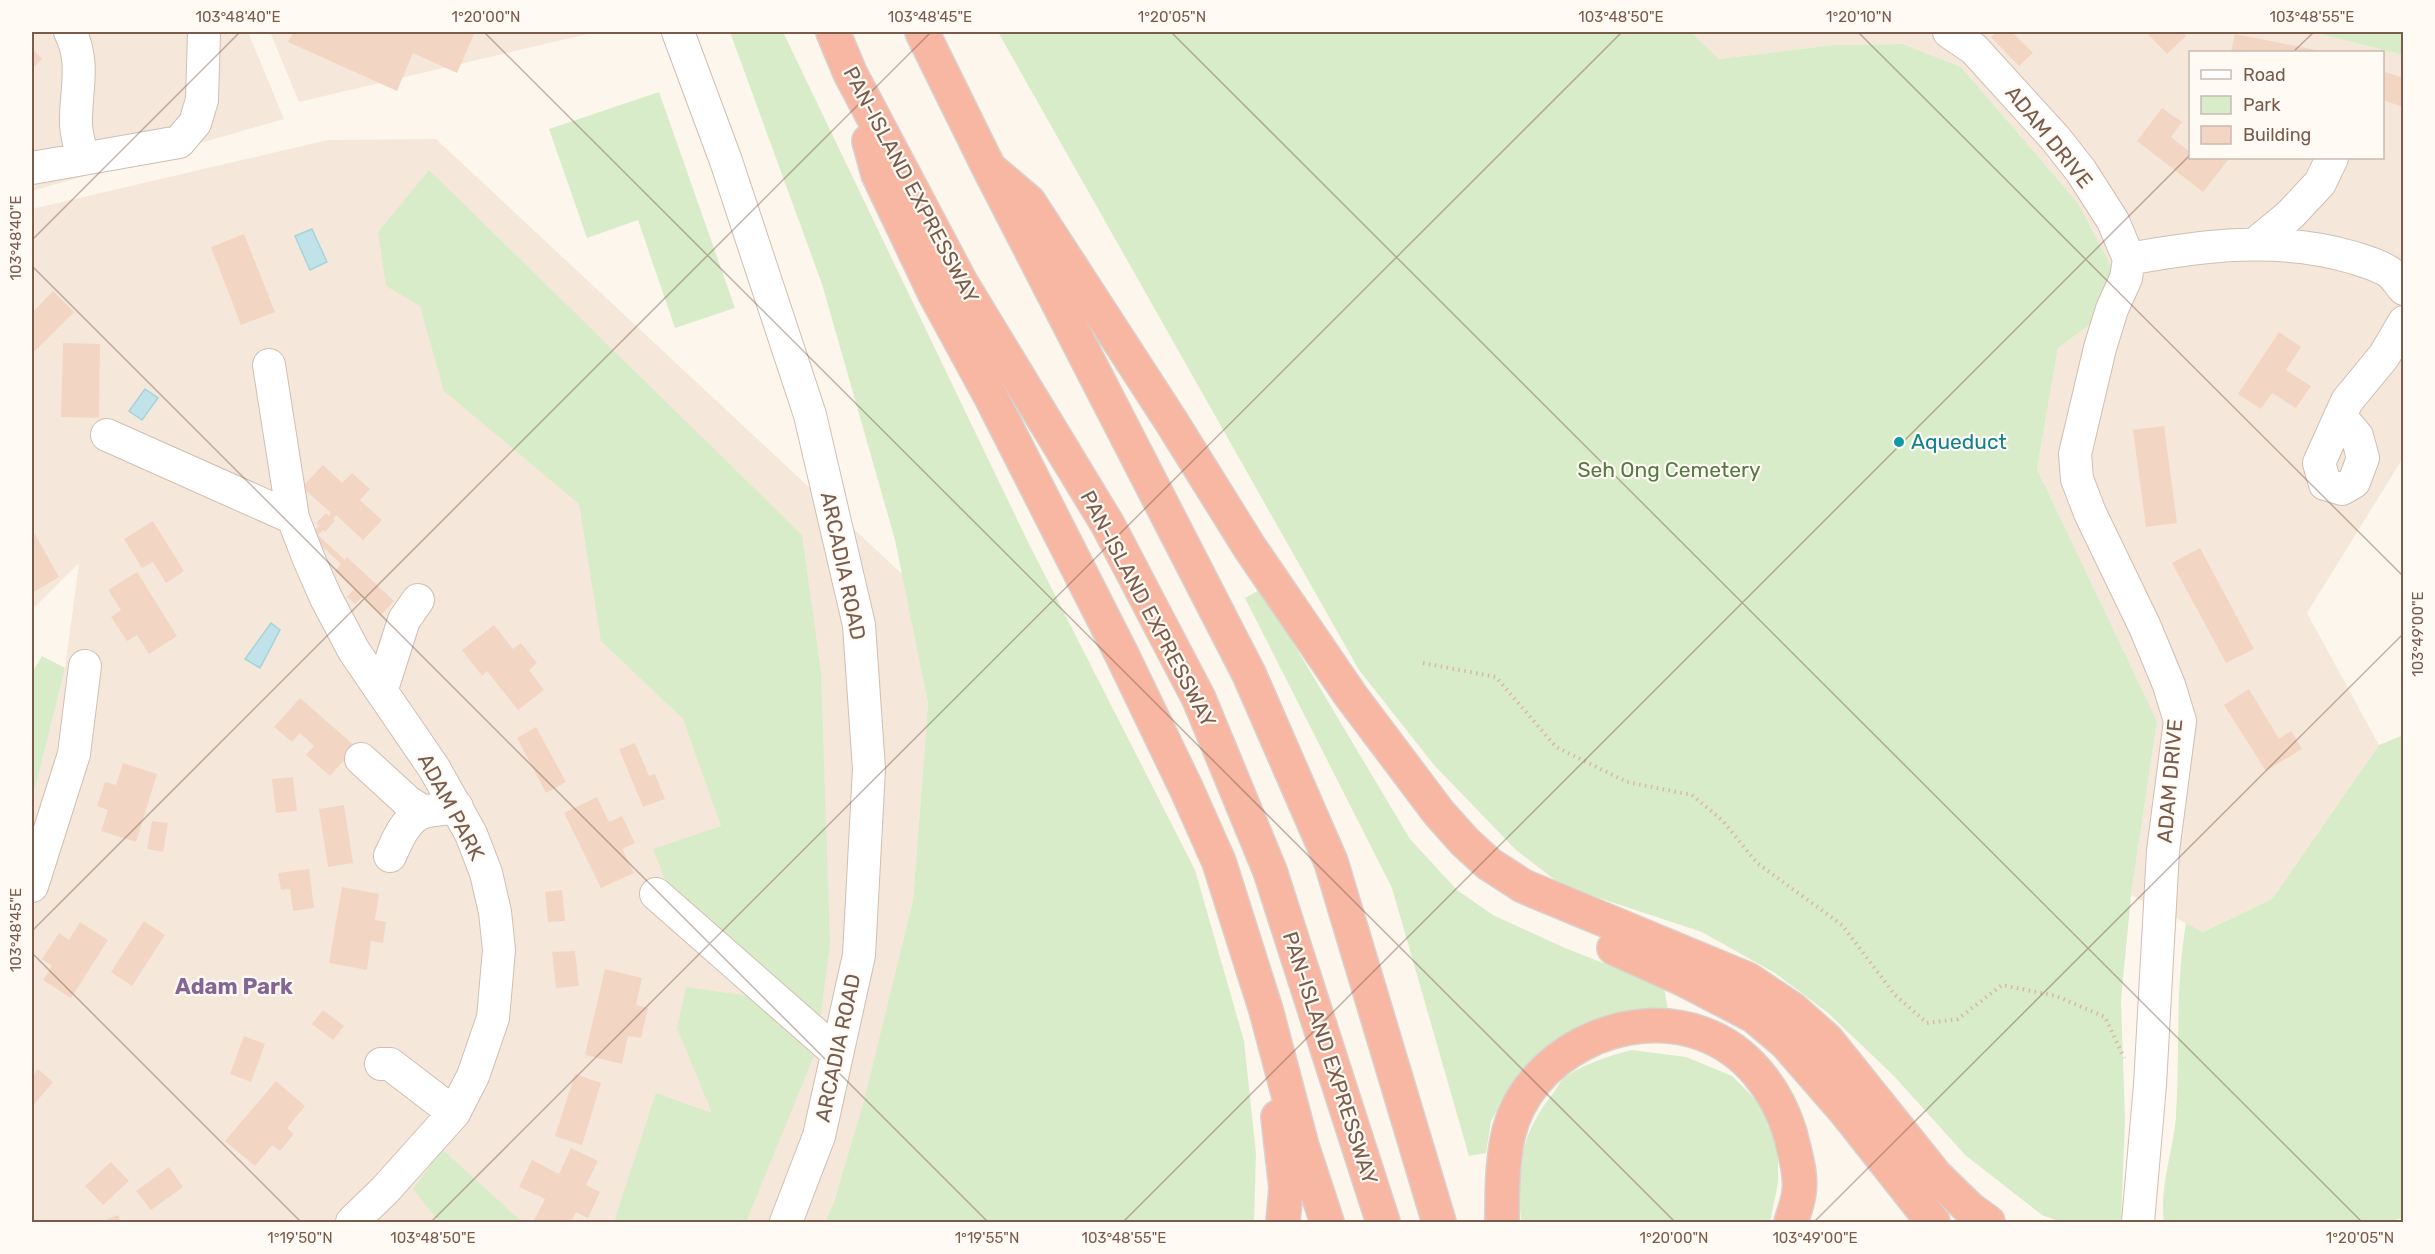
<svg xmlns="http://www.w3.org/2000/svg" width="2435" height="1254" font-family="Rubik,sans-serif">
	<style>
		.residential { fill: #f5e8da; fill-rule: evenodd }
		.green { fill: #d8ecc9 }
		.water { fill: #bfe3e8; stroke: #a5d3da; stroke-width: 1.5 }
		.building { fill: #f3d5c3 }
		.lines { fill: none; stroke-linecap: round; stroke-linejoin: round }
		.minor-casing { stroke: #d1beb0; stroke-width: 34 }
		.highway-casing { stroke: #dad1cd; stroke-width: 36 }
		.path { stroke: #d9b8a5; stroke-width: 4; stroke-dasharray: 1.5 4.5; stroke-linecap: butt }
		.minor { stroke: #fff; stroke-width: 32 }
		.highway { stroke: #f7b7a3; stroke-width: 33 }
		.ticks { fill: none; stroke: #7a5c4d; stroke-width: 1.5; stroke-opacity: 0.45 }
		.culture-dot { fill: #0f9aa8; stroke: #fffaf3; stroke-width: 2 }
		.labels { text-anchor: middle; stroke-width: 4.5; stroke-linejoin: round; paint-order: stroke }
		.street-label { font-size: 21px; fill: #7a5c4d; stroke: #fffaf3 }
		.culture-label { font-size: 21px; fill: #0d838f; stroke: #fffaf3; text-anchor: start }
		.park-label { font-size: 21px; fill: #537a41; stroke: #fffaf3 }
		.neighbourhood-label { font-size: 22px; font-weight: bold; fill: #846695; stroke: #fffaf3 }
		.neatline { fill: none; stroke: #7a5c4d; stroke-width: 2 }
		.ticks-label { font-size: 15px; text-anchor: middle; fill: #7a5c4d }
	</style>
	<rect width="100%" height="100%" fill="#fdf6ec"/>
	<path class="residential" d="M32,32h216l36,87 -252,72z
		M270,32h326l-297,70z
		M1691,32h621l91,23v403l-96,155 72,132 -107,154 -69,33 -72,-37 26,-174 -120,-252 21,-121 37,-27 -17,-118 -117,-136 -58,-23 -70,1 -114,14zM2190,52h192v106h-192z
		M436,139l466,435 26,130 -15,196 -49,200 -30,102 -9,20h-793v-421l33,-133 14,-105 -47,47v-401l296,-69z"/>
	<path class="green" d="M730,32h53l243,506 169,332 49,171 12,113 -2,68h-429l9,-20 30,-102 49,-200 15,-196 -33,-164 -73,-256z
		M998,32h693l28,27 114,-14 70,-1 58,23 117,136 36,69 -19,49 -37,27 -21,121 120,252 -26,174 -10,106 4,118 -4,103h-60l-19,-7 -77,-60 -71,-79 -66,-63 -53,-40 -73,-41 -139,-46 -47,-36 -82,-85 -75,-95z
		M2312,32h91v23z
		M659,92l76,216 -60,20 -37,-108 -51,18 -38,-109z
		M429,170l373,365 19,137 9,273 -10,75 -153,-136 -14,-35 68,-23 -38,-107 -82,-78 -22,-137 -135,-113 -24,-85 -34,-20 -8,-54z
		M1261,589l149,250 47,51 36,25 72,33 99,39 4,23 -45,4 -54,17 -48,39 -30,51 -5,32 -17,3 -77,-268 -147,-290z
		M42,656l23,12 -33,133v-128z
		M2403,735v483l-16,4h-223c-5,-33 9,-71 12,-105 4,-65 -1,-129 10,-194l17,9 69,-33 107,-154z
		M686,987l62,9 66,60 -68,166h-132l42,-129 56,20 -35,-85z
		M1632,1050l54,7 46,19 38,38 8,39v30l-8,39h-249c-4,-51 -3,-83 30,-126 5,-6 10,-17 17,-21 19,-12 43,-20 64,-25z
		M442,1149l80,73h-83l-26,-33z"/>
	<path class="water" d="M312,229l15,33 -17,8 -15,-34z
		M145,389l13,9 -16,22 -13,-9z
		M271,623l9,7 -20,38 -15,-9z"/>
	<path class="building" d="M293,32h182l-18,41 -44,-20 -16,38 -109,-49z
		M1997,32h15l21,21 -14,13 -28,-29z
		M2146,32h36l4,4 -19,18z
		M2235,34l86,17v1h-90z
		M32,48l10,11 -10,10z
		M2382,71l22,7v29l-22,-7z
		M2162,108l20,14 -11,15 19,15v6h35l3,2 -25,32 -66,-51z
		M244,234l31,78 -34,13 -30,-78z
		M53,291l21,21 -39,39 -3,-3v-35z
		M2279,332l22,15 -15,23 25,16 -15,22 -24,-15 -11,16 -23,-15z
		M63,343l37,1 -1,74 -38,-1z
		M2164,426l13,97 -31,4 -13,-97z
		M323,465l19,18 10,-10 18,16 -10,11 22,20 -19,20 -27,-25 -3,4 2,2 -10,11 -2,-2 -5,5 27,25 2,-3 47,44 -13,14 -19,-18 -7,7 -8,-7 7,-8 -19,-18 6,-7 -31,-29 9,-9 -3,-3 10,-10 3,3 2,-3 -29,-26z
		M153,521l31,50 -18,12 -13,-21 -11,6 -18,-29z
		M32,529l27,48 -27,16z
		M2200,548l54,101 -28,14 -54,-100z
		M137,572l40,64 -28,18 -12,-19 -10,6 -16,-24 10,-7 -13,-20z
		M494,625l19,24 8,-6 16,20 -8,7 15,20 -26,20 -31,-39 -5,5 -20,-26z
		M2249,689l30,50 12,-8 11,18 -36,22 -42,-66z
		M300,698l56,49 -26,29 -24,-21 8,-9 -14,-13 -8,9 -18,-15z
		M536,727l30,55 -20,11 -29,-55z
		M635,743l14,33 6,-2 10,25 -22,8 -24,-58z
		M123,763l34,11 -21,68 -35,-11 7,-21 -11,-4 8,-24 11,3z
		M293,777l4,34 -21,2 -4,-34z
		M597,797l12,25 13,-6 13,27 -13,6 12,24 -33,15 -37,-75z
		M344,805l9,58 -25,4 -9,-58z
		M152,821l16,2 -5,29 -16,-3z
		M309,869l5,39 -21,3 -3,-22 -9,1 -3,-17z
		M342,887l37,7 -4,26 11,2 -3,21 -12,-2 -4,29 -38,-7z
		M562,890l3,31 -17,1 -3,-30z
		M144,921l21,14 -33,51 -21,-14z
		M80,922l28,18 -37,58 -28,-18 9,-14 -10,-7 17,-26 10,7z
		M575,951l4,35 -23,2 -4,-36z
		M605,969l37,9 -6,27 12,3 -7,30 -13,-2 -6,28 -37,-9z
		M323,1010l21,16 -11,14 -21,-16z
		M244,1036l21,8 -14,38 -21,-8z
		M38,1069l15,13 -21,25v-30z
		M575,1074l26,9 -19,62 -27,-9z
		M276,1081l29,25 -18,22 7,6 -14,17 -8,-6 -17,21 -30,-25z
		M571,1148l27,13 -12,24 14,7 -12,26 -12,-6 -5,10h-38l12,-23 -26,-12 13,-27 27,14z
		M111,1162l18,19 -26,24 -18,-19z
		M169,1167l14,20 -32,23 -15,-19z
		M118,1215l3,7h-20z"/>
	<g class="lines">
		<defs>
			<path id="minor" d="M70,32c16,31 5,60 6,93 1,11 4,23 7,33
				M678,32l48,129 84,254 49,210 10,144 -10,186 -40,181 -33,86
				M1949,32l25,17 81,89 26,33 32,50 16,38 -3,19 -14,31 -12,39 -25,106 2,25 13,34 55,114 24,58 11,36 -17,130 -13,234 -12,137
				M32,168l147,-26 16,-19 7,-23 2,-68
				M2256,243l34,-28 30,-32 12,-25
				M2129,259c74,-14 149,-23 222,-2 13,4 26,7 38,15 6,4 10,12 15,17
				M269,365l24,153 15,39 18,41 28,53 80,117 37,66 15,39 9,39 4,38 -6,68 -20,58 -19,37 -69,77 -33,32
				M2340,416l17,20 6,22 -9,24 -12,7 -17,-5 -6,-21 28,-62 37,-45 20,-34
				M107,435l186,83
				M382,689l22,-69 14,-20
				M361,759l47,43 16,10
				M390,856c7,-15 16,-39 34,-44 10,-3 22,-3 33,-5
				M32,886l42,-132 11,-88
				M656,894l181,159
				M381,1064h9l64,49"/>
			<path id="highway" d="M833,32l17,41 110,208 148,244 91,174 71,172 113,351
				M922,32l67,136 260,506 82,188 108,360
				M869,141l9,33 57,120 56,103 130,256 66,137 32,72 47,148 36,136 25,76
				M989,168l40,34 142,219 79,127 101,148 88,117 26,29 24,22 34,22 224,93 45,30 35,31 109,136 34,33 18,13
				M1614,948l69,31 71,37 32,27 60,69 87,110
				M1278,1117l8,71 -3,34
				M1502,1222c0,-28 0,-58 6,-86 18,-82 118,-131 195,-102 44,16 74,56 87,99 4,17 12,41 9,59 -1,10 -5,21 -8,30"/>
		</defs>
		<use href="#minor" class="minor-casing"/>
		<use href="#highway" class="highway-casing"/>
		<path class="path" d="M1423,663l73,14 60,70 71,35 65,13 30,25 35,43 85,62 53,70 32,28 31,-4 44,-34 54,11 49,21 19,41"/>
		<use href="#minor" class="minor"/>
		<use href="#highway" class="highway"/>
	</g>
	<path class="ticks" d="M484,32l1191,1190M1171,32l1191,1190M1858,32l546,545M2293,52l21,-20M32,240l208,-208M32,266l956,956M32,931l899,-899M32,953l269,269M431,1222l1191,-1190M1123,1222l1067,-1067M1814,1222l590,-589"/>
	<circle class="culture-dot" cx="1899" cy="442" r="6"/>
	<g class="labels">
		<g class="street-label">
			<text transform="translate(2049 137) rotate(51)" y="7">ADAM DRIVE</text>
			<text transform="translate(911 185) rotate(62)" y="7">PAN-ISLAND EXPRESSWAY</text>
			<text transform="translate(843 566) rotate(78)" y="7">ARCADIA ROAD</text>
			<text transform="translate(1148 609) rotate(62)" y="7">PAN-ISLAND EXPRESSWAY</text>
			<text transform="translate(2170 781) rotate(-85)" y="7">ADAM DRIVE</text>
			<text transform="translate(451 807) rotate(62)" y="7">ADAM PARK</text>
			<text transform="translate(838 1048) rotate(-78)" y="7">ARCADIA ROAD</text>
			<text transform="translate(1330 1058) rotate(72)" y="7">PAN-ISLAND EXPRESSWAY</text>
		</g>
		<g class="culture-label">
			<text x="1911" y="449">Aqueduct</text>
		</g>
		<g class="park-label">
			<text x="1669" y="477">Seh Ong Cemetery</text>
		</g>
		<g class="neighbourhood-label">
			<text x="234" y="994">Adam Park</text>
		</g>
	</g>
	<rect width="2435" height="1254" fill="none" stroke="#fffaf3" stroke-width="66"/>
	<rect x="2189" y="51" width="195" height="108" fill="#fffaf3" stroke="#cabbb1" stroke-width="1.5"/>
	<rect x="2201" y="70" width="30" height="9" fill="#ffffff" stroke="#cabbb1" stroke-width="1.5"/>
	<text x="2243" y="81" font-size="18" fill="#7a5c4d">Road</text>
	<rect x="2201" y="96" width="30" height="18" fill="#d8ecc9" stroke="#cabbb1" stroke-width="1.5"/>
	<text x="2243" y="111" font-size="18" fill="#7a5c4d">Park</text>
	<rect x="2201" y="126" width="30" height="18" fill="#f3d5c3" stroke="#cabbb1" stroke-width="1.5"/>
	<text x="2243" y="141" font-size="18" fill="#7a5c4d">Building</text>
	<rect x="33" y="33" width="2369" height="1188" class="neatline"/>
	<g class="ticks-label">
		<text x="238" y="22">103°48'40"E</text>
		<text x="486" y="22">1°20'00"N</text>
		<text x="930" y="22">103°48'45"E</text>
		<text x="1172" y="22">1°20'05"N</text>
		<text x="1621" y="22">103°48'50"E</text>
		<text x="1859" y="22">1°20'10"N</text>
		<text x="2312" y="22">103°48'55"E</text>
		<text transform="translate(16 238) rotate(-90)" y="5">103°48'40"E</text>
		<text transform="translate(2418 634) rotate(-90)" y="5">103°49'00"E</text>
		<text transform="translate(16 930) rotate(-90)" y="5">103°48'45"E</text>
		<text x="300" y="1243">1°19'50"N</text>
		<text x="433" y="1243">103°48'50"E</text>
		<text x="987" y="1243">1°19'55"N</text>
		<text x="1124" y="1243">103°48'55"E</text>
		<text x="1674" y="1243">1°20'00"N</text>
		<text x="1815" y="1243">103°49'00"E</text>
		<text x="2360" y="1243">1°20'05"N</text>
	</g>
</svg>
